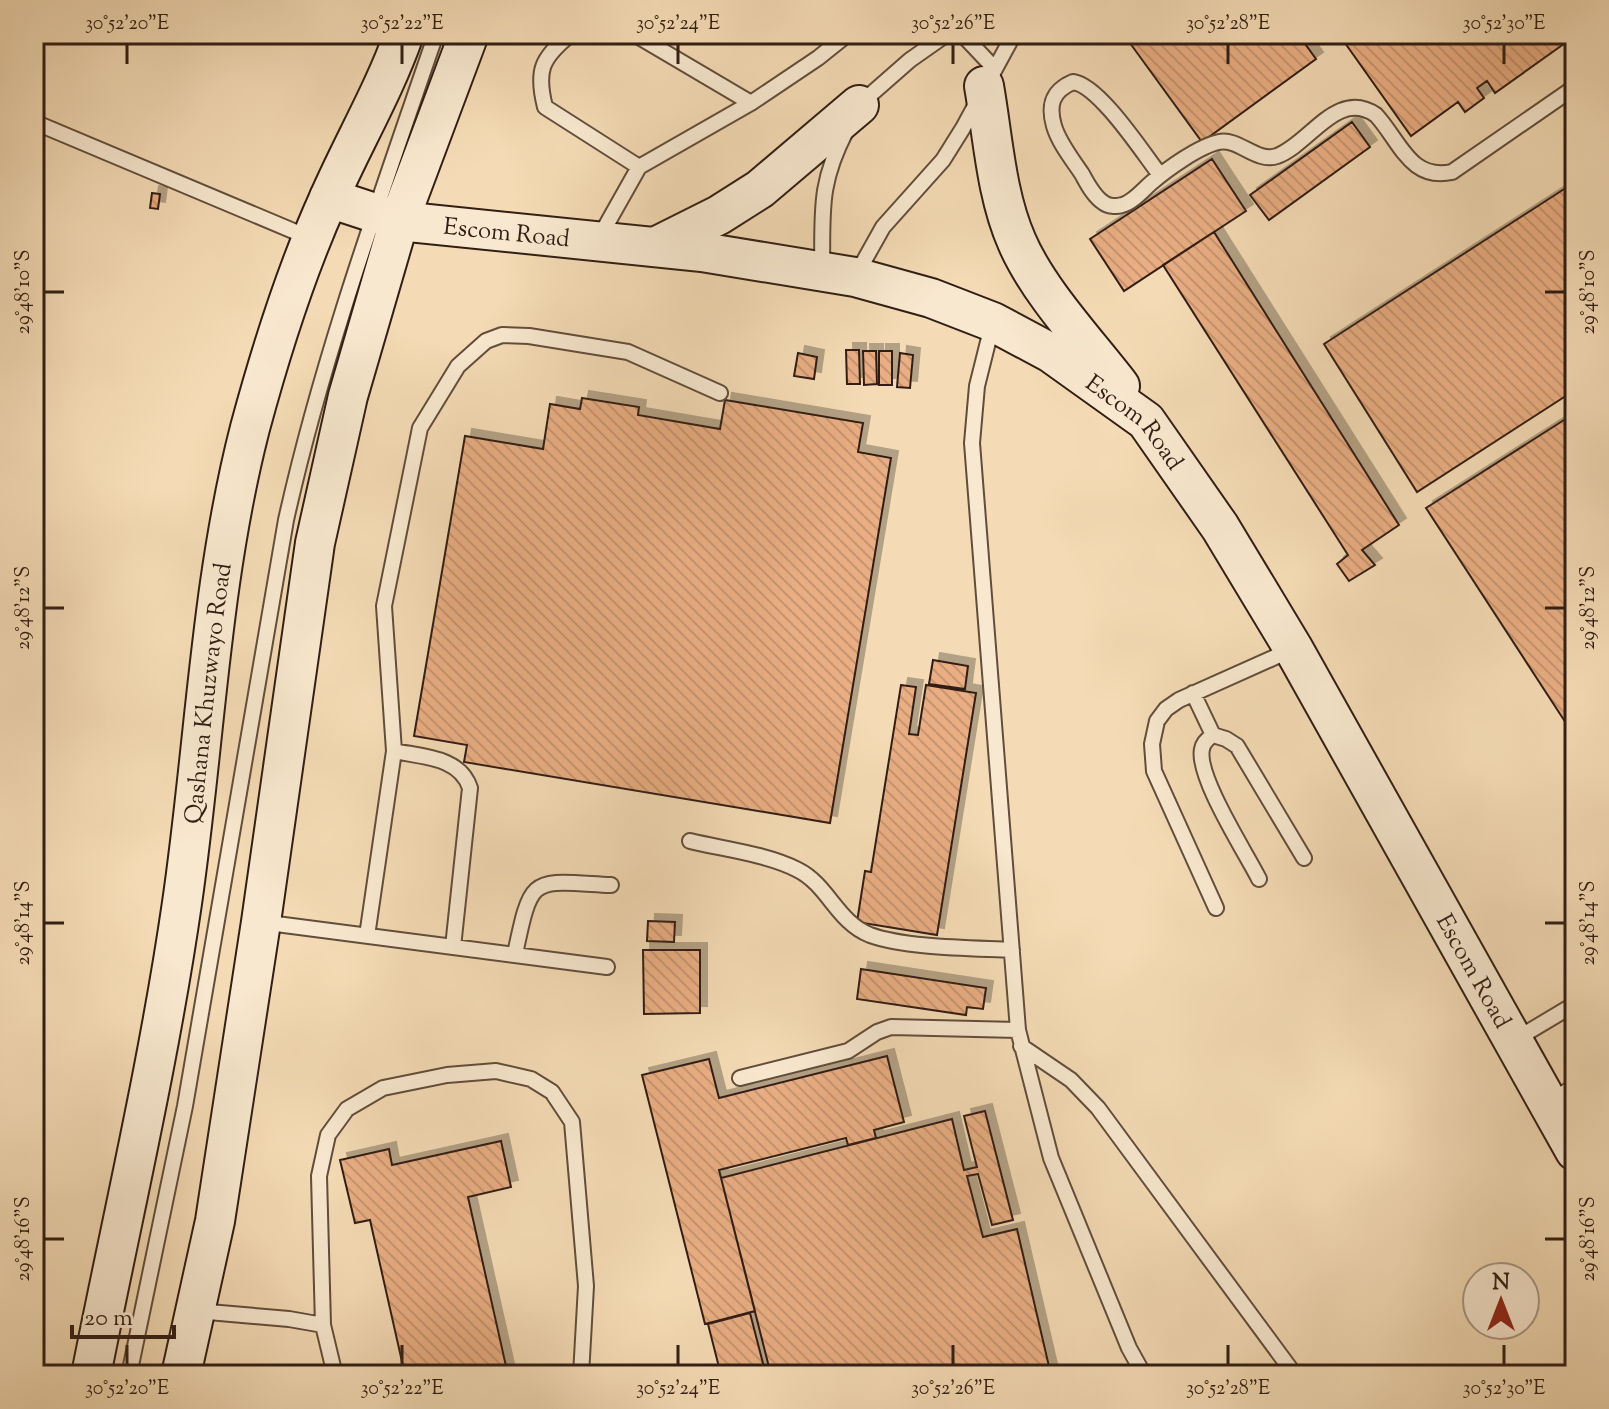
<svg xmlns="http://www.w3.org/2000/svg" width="1609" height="1409" font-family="'Sorts Mill Goudy',serif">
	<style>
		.building { fill: url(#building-back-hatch); stroke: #311e14; stroke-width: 2; filter: url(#shadow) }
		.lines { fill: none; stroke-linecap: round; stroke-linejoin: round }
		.lane-casing { stroke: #624d3c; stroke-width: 18 }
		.secondary-casing { stroke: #311e14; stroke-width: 42 }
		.lane { stroke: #f8e8cf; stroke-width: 14 }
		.secondary { stroke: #f8e8cf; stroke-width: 38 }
		.ticks { fill: none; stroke: #311e14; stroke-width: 3 }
		.labels { text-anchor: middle; stroke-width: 6; stroke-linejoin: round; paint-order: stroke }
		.street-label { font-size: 24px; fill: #311e14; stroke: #f8e8cf }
		.neatline { fill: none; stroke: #311e14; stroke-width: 3 }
		.ticks-label { font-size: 20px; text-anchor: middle; fill: #311e14 }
	</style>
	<defs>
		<pattern id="building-back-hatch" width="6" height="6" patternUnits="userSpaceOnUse" patternTransform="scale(2)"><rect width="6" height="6" fill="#e9ae83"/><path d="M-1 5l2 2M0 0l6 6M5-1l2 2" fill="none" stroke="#c89570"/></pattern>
		<filter id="shadow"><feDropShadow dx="7" dy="-7" stdDeviation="0" flood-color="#0004"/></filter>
	</defs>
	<rect width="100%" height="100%" fill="#f4dbb5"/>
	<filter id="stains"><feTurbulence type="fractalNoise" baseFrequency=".0025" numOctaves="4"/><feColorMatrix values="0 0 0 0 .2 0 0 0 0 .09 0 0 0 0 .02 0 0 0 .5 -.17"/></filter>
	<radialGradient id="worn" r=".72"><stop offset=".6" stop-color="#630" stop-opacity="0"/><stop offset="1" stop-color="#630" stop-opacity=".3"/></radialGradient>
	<path class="building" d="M1133,34h165l18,25 -114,83 -75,-103z
		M1357,34h218v2l-80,57 -8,-12 -10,7 7,10 -19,14 -7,-10 -47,34 -66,-93z
		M1352,122l18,25 -101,73 -19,-25z
		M1212,159l34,52 -122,80 -34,-52z
		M1575,182v208l-158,102 -93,-148z
		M152,193l8,1 -2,15 -8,-1z
		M1214,232l185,293 -37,25 13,15 -26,16 -12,-17 11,-9 -185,-290z
		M846,350h13l1,34h-13z
		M863,351h13l1,33 -13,1z
		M879,351h13v34h-13z
		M798,353l19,4 -3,22 -20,-3z
		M900,353l13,2 -3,33 -13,-1z
		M582,398l57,9 -1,8 82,14 5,-29 138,23 -5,29 33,6 -61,365 -366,-61 3,-17 -53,-9 51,-300 78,13 7,-45 30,5z
		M1575,413v324l-149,-229z
		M933,660l35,6 -3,23 -36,-5z
		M901,685l15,2 -7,47 9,1 8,-50 50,8 -39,242 -80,-13 8,-51 6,1z
		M648,921l27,1 -1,20 -27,-1z
		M643,950h57v63l-56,1z
		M861,969l125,19 -3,21 -16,-2 -1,8 -109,-16z
		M887,1056l17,66 -30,8 2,8 -28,7 -2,-7 -127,32 36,141 -50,13 -63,-249 67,-16 10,39z
		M985,1111l28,109 -21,5 -14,-51 -11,2 16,61 34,-8 34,146h-280l-50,-197 231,-59 12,51 13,-3 -13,-51z
		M501,1141l10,46 -43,10 40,178h-103l-35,-155 -15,3 -15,-63 49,-11 3,16z
		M750,1313l16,62h-45l-13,-51z"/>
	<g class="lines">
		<defs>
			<path id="lane" d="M571,34c-30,24 -35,37 -26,73l94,60
				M634,34l117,69
				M962,34l32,34
				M861,103l49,-43 37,-26
				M34,122l276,116
				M1160,175c-17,-22 -61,-90 -87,-93 -21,9 -25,23 -19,44 5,17 18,33 28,48 5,9 12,23 22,29 4,3 12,4 18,2 10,-2 21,-15 29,-22 15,-13 48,-37 68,-41 20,-4 37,21 58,14 33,-12 60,-68 99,-41 24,26 34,66 76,57l123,-85
				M599,238l40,-71 112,-64 67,-45 30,-24
				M822,270c1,-58 -4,-85 24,-139
				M855,277l28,-50 60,-67 20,-32 51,-94
				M992,326l-15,60 -5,57 46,587 33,128 78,190 15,27
				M1193,693l20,42 13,4 11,7 67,112
				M1213,735c-6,4 -10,8 -11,14 -6,27 44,104 57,130
				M394,751c29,6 66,6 76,37l-17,159
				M690,841c33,8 77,13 108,29 30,15 39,52 72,65 36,13 102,13 142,15
				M1216,908l-62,-137 -2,-27 5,-23 9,-12 13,-9 114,-51
				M261,922l346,45
				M367,936l27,-185 -10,-145 36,-178 38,-62 28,-25 16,-6 27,1 99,16 92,41
				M515,954c17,-81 16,-73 96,-69
				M1513,1041l62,-37
				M1021,1046l50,34 27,28 197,267
				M740,1078l108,-27 29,-19 14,-5 127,3
				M1548,1103l27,-17
				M197,1311l92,8 34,6
				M129,1375l56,-269 101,-586c37,-166 95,-325 150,-486
				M335,1375l-12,-50 -4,-149 9,-41 19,-26 36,-21 64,-13 49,-4 35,8 21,13 20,30 14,164 -5,89"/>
			<g id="secondary">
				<path d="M984,86c9,51 12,109 33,156 21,49 70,101 103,144"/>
				<path id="s1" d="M329,198l70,23 303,31 153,25 76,21 62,24 58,31 95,68 74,106 73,121 282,503"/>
				<path d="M655,247l64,-32 41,-26 99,-84"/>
				<path id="s2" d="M91,1375c31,-157 68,-313 91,-472 23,-158 28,-320 68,-475 21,-78 45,-155 79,-230 24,-55 55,-107 75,-164"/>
				<path d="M181,1375l34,-154 46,-299 54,-379 33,-147 51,-175 70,-187"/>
			</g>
		</defs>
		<use href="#lane" class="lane-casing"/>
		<use href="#secondary" class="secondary-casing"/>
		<use href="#lane" class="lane"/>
		<use href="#secondary" class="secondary"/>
	</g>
	<path class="ticks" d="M127,44v20M402,44v20M678,44v20M953,44v20M1228,44v20M1504,44v20M44,292h20M1545,292h20M44,608h20M1545,608h20M44,923h20M1545,923h20M44,1239h20M1545,1239h20M127,1345v20M402,1345v20M678,1345v20M953,1345v20M1228,1345v20M1504,1345v20"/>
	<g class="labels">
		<g class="street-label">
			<text dy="8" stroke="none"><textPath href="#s1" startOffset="182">Escom Road</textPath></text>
			<text dy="8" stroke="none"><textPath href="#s1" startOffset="854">Escom Road</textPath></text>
			<text dy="8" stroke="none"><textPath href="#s2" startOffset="692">Qashana Khuzwayo Road</textPath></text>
			<text dy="8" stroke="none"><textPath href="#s1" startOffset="1502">Escom Road</textPath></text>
		</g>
	</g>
	<rect width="1609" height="1409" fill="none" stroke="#f4dbb5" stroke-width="88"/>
	<g transform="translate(1501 1301)"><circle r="38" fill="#f8e8cf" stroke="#a89784" stroke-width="2"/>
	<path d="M0-6L14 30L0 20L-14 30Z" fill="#8f2418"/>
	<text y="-12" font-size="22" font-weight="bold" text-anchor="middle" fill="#311e14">N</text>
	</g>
	<path d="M72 1325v12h102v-12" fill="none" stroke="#311e14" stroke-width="4"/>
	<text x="84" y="1325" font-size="24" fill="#311e14" stroke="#f8e8cf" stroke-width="6" paint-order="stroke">20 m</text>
	<rect x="44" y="44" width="1521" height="1321" class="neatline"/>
	<g class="ticks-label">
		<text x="127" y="29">30°52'20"E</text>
		<text x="402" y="29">30°52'22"E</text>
		<text x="678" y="29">30°52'24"E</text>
		<text x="953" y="29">30°52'26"E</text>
		<text x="1228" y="29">30°52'28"E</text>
		<text x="1504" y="29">30°52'30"E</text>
		<text transform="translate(22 292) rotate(-90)" y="7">29°48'10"S</text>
		<text transform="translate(1587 292) rotate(-90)" y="7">29°48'10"S</text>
		<text transform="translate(22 608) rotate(-90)" y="7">29°48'12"S</text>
		<text transform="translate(1587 608) rotate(-90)" y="7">29°48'12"S</text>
		<text transform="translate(22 923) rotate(-90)" y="7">29°48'14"S</text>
		<text transform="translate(1587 923) rotate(-90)" y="7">29°48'14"S</text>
		<text transform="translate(22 1239) rotate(-90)" y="7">29°48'16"S</text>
		<text transform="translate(1587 1239) rotate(-90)" y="7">29°48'16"S</text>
		<text x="127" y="1394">30°52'20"E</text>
		<text x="402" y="1394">30°52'22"E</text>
		<text x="678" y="1394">30°52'24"E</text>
		<text x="953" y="1394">30°52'26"E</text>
		<text x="1228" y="1394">30°52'28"E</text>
		<text x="1504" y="1394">30°52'30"E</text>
	</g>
	<rect width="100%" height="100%" filter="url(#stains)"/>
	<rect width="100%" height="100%" fill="url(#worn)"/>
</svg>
